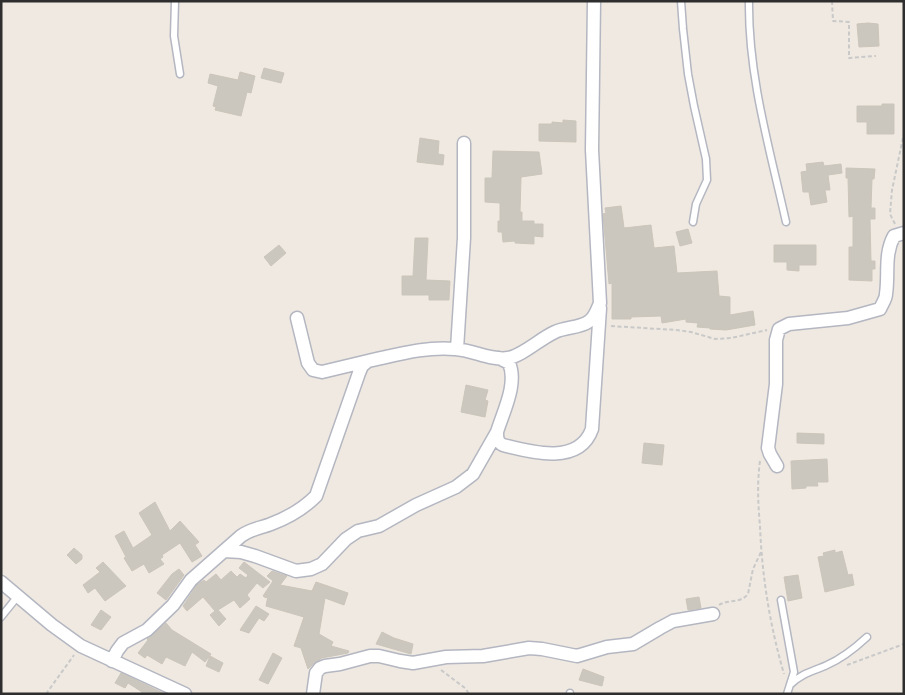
<svg xmlns="http://www.w3.org/2000/svg" width="905" height="695" font-family="'Sofia Sans Condensed',sans-serif">
	<style>
		.building { fill: #cbc7bf; stroke: #cbc5ba }
		.lines { fill: none; stroke-linecap: round; stroke-linejoin: round }
		.service-casing { stroke: #b4b7c1; stroke-width: 9 }
		.minor-casing { stroke: #b4b7c1; stroke-width: 15 }
		.path { stroke: #c9c9c9; stroke-width: 2; stroke-dasharray: 4 2.5; stroke-linecap: butt }
		.service { stroke: #fff; stroke-width: 6 }
		.minor { stroke: #fff; stroke-width: 12 }
	</style>
	<rect width="100%" height="100%" fill="#efe9e1"/>
	<path class="building" d="M868,23l10,1 1,22 -20,1 -2,-23z
		M264,68l20,5 -3,10 -20,-5z
		M240,72l15,4 -4,17 -4,-1 -6,24 -26,-6 1,-3 -3,-1 5,-20 -10,-3 2,-9 28,6z
		M882,104h12v30h-27v-12h-10v-16h25z
		M563,120l13,1v21l-37,-1v-17h13v-2l11,1z
		M420,138l19,3 -1,13 6,1 -1,10 -26,-3z
		M493,151l46,1 3,22 -21,3 -1,35h2v9h12v3h9v13l-9,-1v8l-19,-1v-2l-12,1 -1,-10h-4v-11h2v-18l-15,-1v-24h7z
		M823,162l1,4 17,-2 1,9 -14,2 2,15h-5l2,12 -16,3 -2,-13h-6l-2,-20 6,-1 -1,-7z
		M846,168l29,1 -1,10h-2l-1,29h4v11h-5l1,42h4v8h-3v12l-23,-1v-33h4v-31l-4,1 -1,-39h-2z
		M621,206l3,22 27,-3 3,23 20,-2 3,27 40,-2 2,25 11,1v18l23,-4 2,14 -29,5 -16,-1v-1l-13,-1 1,-4 -12,-1v-3l-24,4 -1,-7 -30,1v2h-19v-36l-3,1 -6,-70 3,-1 -1,-5z
		M688,229l4,14 -12,3 -4,-14z
		M415,238h13l-2,42 24,1 -1,19h-20v-5h-27v-19h11z
		M279,245l7,8 -15,13 -7,-9z
		M774,245h42v20h-17v6l-12,-1v-8h-13z
		M466,385l22,5 -3,10 3,1 -3,16 -24,-5z
		M797,433l27,1v10l-27,-1z
		M644,443l20,2 -2,20 -20,-2z
		M827,459l1,23h-11l1,4h-12v2l-14,1 -1,-28z
		M155,502l15,29 10,-10 19,21 -4,3 7,11 -10,6 -12,-19 -18,12 1,2 -3,2 4,5 -15,9 -5,-9 -12,7 -8,-13 2,-1 -11,-21 9,-5 9,17 19,-13 -13,-22z
		M74,548l8,7v4l-6,5 -9,-9z
		M835,550v3l7,-2 6,24 4,-1 2,11 -29,7 -7,-35 6,-1 -1,-3z
		M103,562l23,24 -21,15 -10,-13 -7,5 -5,-8 17,-13 -4,-4z
		M244,562l26,20 -7,6 -6,-5 -10,12 3,4 -10,9 -6,-8 -16,10 8,9 -7,7 -9,-11 5,-4 -12,-14 -16,14 -4,-5 14,-21 7,-5 2,2 10,-8 5,6 10,-9 6,6 3,-3 6,4 2,-3 -9,-7z
		M179,569l5,6 -18,25 -9,-7 15,-19z
		M272,571l15,5 -7,9 32,6 4,-9 32,11 -4,12 -19,-7 -6,36 14,8 -2,4 18,5 -1,2 -26,5 -8,5 -6,6 -7,-21 -7,-2 10,-29 -38,-11 2,-10 -2,2 -3,-2 10,-15 -6,-5z
		M798,575l4,23 -14,3 -4,-24z
		M699,597l2,11 -13,2 -2,-11z
		M256,606l13,8 -5,7 -5,-3 -10,15 -9,-3z
		M101,610l10,7 -10,13 -10,-5z
		M166,623l6,7 39,24 -6,8 -13,-10 -7,14 -19,-9 -4,7 -15,-9 -2,3 -7,-5 10,-13 -1,-1z
		M382,632l12,6 19,6 -2,10 -35,-10z
		M273,653l9,5 -14,26 -9,-4z
		M210,656l13,7 -4,9 -13,-6z
		M583,669l21,8 -2,9 -23,-6z
		M121,673l44,21h-24l1,-2 -14,-9 -3,5 -10,-5z"/>
	<g class="lines">
		<defs>
			<path id="service" d="M175,1l-1,35 6,38
				M681,1l2,28 5,45 6,32 12,53 1,21 -11,24 -3,18
				M749,1c-1,75 21,149 37,221
				M781,600l13,72 -7,22
				M1,617l17,-21
				M791,684c11,-11 23,-13 36,-19 16,-7 27,-16 40,-28
				M570,694v-1"/>
			<path id="minor" d="M297,318l11,45 5,7 9,2 46,-11
				M457,349l7,-111v-95
				M499,358l10,5c9,21 -6,49 -12,69 0,6 0,10 6,13 27,7 76,21 89,-16l8,-121
				M777,466l-7,-12 -2,-6 8,-64v-44l3,-11 10,-5 59,-6 32,-9c2,-5 6,-10 6,-15 3,-20 -2,-40 8,-58l10,-3
				M224,551l17,1 14,4 41,15 15,-2 11,-5 24,-25 12,-8 21,-5 37,-21 40,-18 17,-13 24,-42
				M1,582l51,43 29,21 104,48
				M112,661l5,-10 6,-8 24,-13 26,-25 18,-25 50,-44c9,-7 20,-8 30,-12 16,-6 33,-16 45,-28l43,-123 3,-7 6,-5c28,-6 58,-15 87,-12 18,1 36,12 53,9 14,-2 33,-20 47,-26 10,-5 24,-4 33,-10 7,-4 9,-12 12,-19l-8,-153 2,-149
				M313,694l3,-21 4,-5 5,-2 15,-2 30,-8h9l21,5 13,2 33,-6 37,-1 46,-8 13,1 35,7 30,-9 26,-3 27,-16 13,-7 40,-7"/>
		</defs>
		<use href="#service" class="service-casing"/>
		<use href="#minor" class="minor-casing"/>
		<path class="path" d="M832,1l1,20 16,1v36l27,-2
			M895,224l-5,-10 2,-24 12,-57
			M611,326l65,4 15,2 24,7 16,-1 36,-8
			M760,461c-3,22 -2,43 0,65 2,51 10,100 24,148
			M719,605c9,-6 21,-1 29,-11l5,-25 8,-17
			M847,665l57,-21
			M441,670l24,18 4,6
			M46,694l28,-39"/>
		<use href="#service" class="service"/>
		<use href="#minor" class="minor"/>
	</g>
	<rect width="905" height="695" fill="none" stroke="#2e2e2e" stroke-width="5"/>
</svg>
